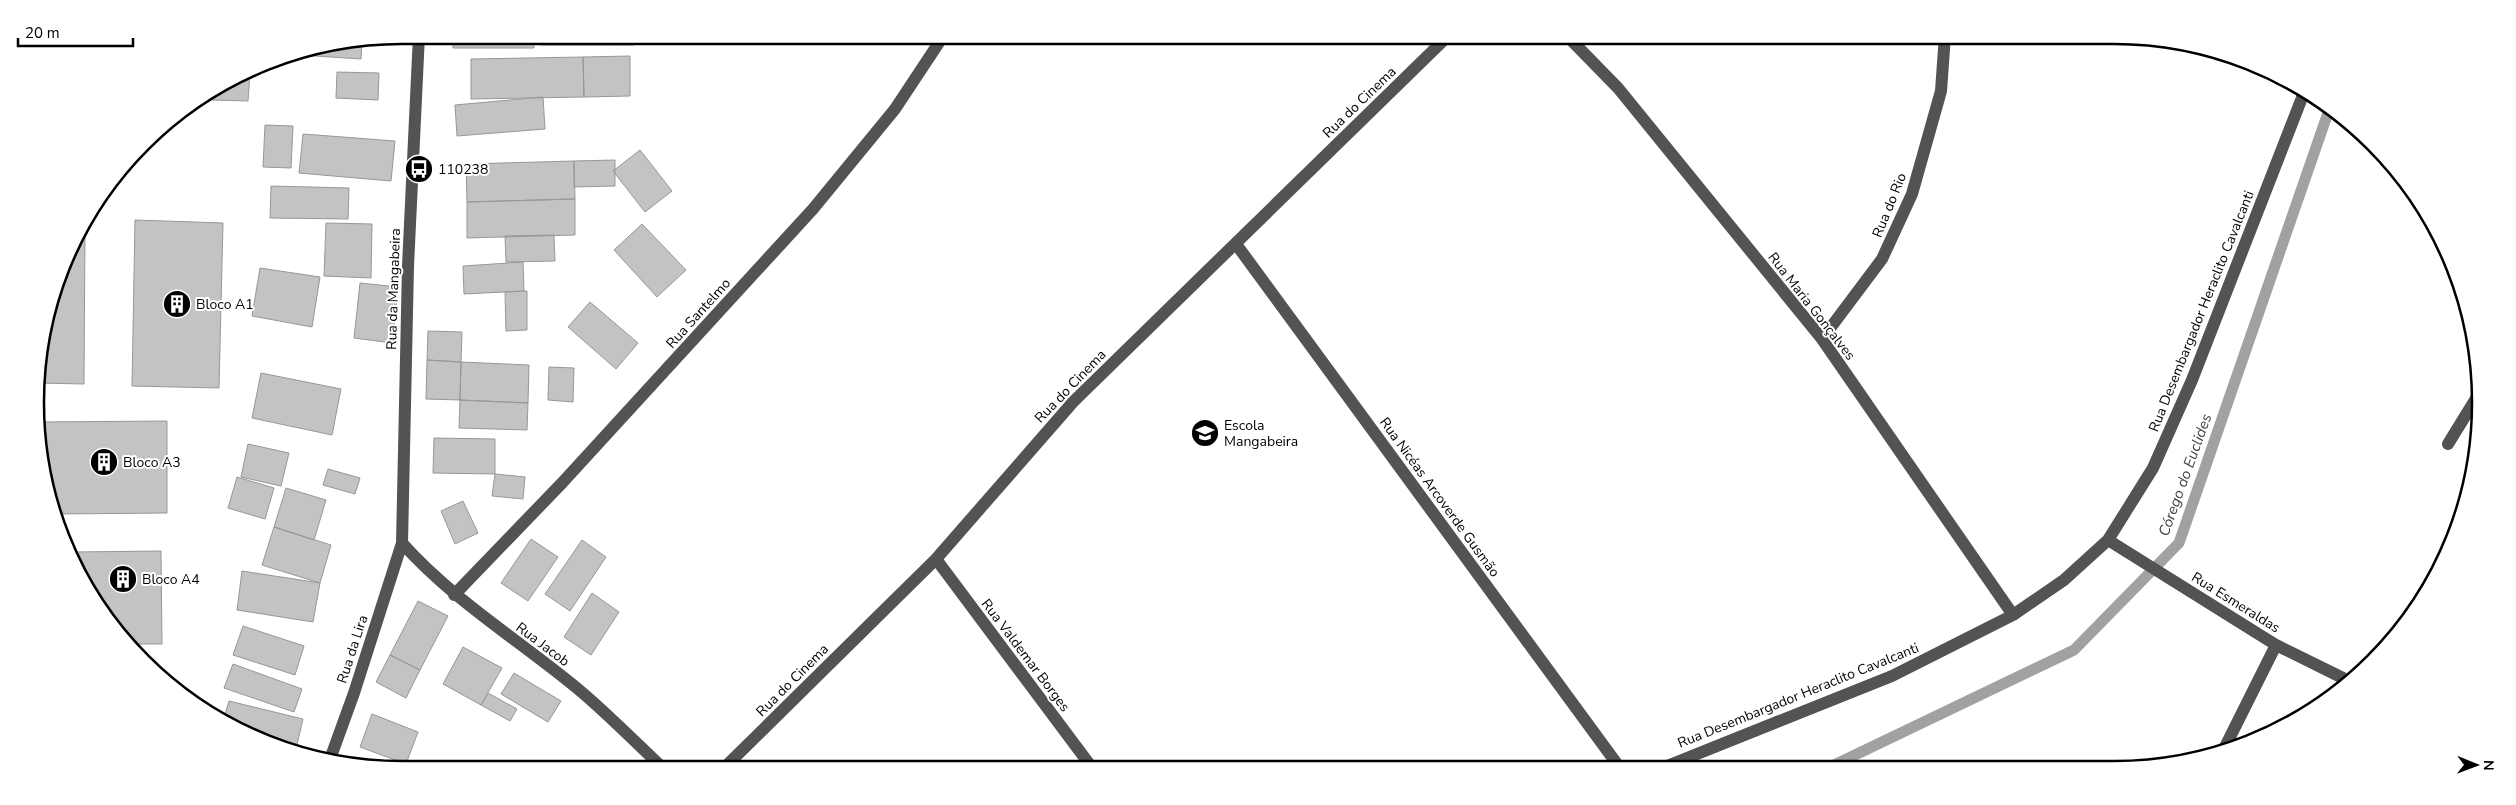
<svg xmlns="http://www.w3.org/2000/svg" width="2516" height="805" font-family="'Nunito Sans',sans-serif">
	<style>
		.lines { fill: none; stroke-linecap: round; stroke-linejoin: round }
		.stream { stroke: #a1a1a1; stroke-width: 11 }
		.building { fill: #c3c3c3; stroke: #979797 }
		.minor { stroke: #535353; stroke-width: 12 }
		.labels { text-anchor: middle; stroke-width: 4; stroke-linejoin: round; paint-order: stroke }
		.street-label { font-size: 14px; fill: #000; stroke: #fff }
		.poi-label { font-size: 14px; fill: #000; stroke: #fff; text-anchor: start }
		.water-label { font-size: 15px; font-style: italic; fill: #424242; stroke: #fff }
		.rim { fill: none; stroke: #000; stroke-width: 2.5 }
	</style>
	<rect width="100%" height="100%" fill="#fff"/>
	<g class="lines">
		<path class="stream" d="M1830,767l244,-117 105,-107 151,-436"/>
	</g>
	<path class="building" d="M453,35h81v13h-81z
		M540,35h52v10h-52z
		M592,35h42v10h-42z
		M362,39l-1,20 -61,-4v-4l31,-9z
		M630,56v40l-46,1 -1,-40z
		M583,57l1,40 -113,2v-40z
		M250,71l-2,30 -36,-1v-6z
		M337,72l42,1 -1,27 -42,-2z
		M543,97l2,32 -88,7 -2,-31z
		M265,125l28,1 -2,42 -28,-1z
		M303,134l92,7 -4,40 -92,-8z
		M640,150l32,41 -27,21 -32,-41z
		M615,160v26l-41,1v-26z
		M574,161l1,38 -108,3 -1,-38z
		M271,186l78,2 -1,31 -78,-1z
		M575,199v36l-108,3v-36z
		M135,220l88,3 -4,165 -87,-2z
		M326,223l46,1 -1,54 -47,-2z
		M642,224l44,46 -29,27 -43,-47z
		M80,228h5l-1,156 -47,-1 1,-28 35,-115z
		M554,235l1,26 -49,1 -1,-26z
		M523,262l1,29 -60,3 -1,-28z
		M260,268l60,9 -8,50 -60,-11z
		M360,283l38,4 -6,56 -38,-5z
		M527,291v39l-21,1 -1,-39z
		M590,302l48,41 -22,26 -48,-42z
		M428,331l34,1 -1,30 -34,-2z
		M427,360l34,2 -1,38 -34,-1z
		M461,362l68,3 -1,38 -68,-3z
		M549,367l25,1 -1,34 -25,-2z
		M261,373l80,16 -9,46 -80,-17z
		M460,400l68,3 -1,27 -68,-2z
		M167,421v92l-112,1 -8,-17 -11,-75z
		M434,438l61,1v35l-62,-1z
		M248,444l41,9 -8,33 -40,-9z
		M328,469l32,9 -5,16 -32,-9z
		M495,474l30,3 -2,22 -31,-3z
		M237,477l37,11 -9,31 -37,-11z
		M286,488l40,12 -12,40 -40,-13z
		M463,501l15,32 -23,11 -14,-33z
		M274,527l57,18 -11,38 -58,-18z
		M531,539l27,18 -30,44 -27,-18z
		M582,540l24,17 -36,54 -25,-17z
		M161,551l1,93h-35l-30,-37 -25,-55z
		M242,571l78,12 -7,39 -76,-12z
		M592,593l27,19 -28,43 -27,-18z
		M418,601l30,15 -28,54 -30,-15z
		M243,626l61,20 -9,29 -62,-20z
		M463,647l39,21 -21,37 -38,-21z
		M390,655l30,15 -14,28 -30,-16z
		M233,664l69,25 -8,23 -70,-24z
		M514,673l47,28 -13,21 -47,-28z
		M488,693l29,16 -7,12 -29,-16z
		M229,701l74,18 -7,30 -38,-9 -35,-19z
		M372,714l46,18 -12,32 -46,-17z"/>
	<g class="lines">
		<path class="minor" d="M1563,35l9,6 46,47 204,251 191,276
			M1236,244l384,524
			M1822,339l60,-80 30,-65 29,-103 4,-56
			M2448,444l32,-52
			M2108,540l168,105 75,37
			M402,543c52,58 117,97 176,146 30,25 58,54 87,81
			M936,559l157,210
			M454,595l108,-112 251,-274 82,-100 49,-74
			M2225,747l51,-102
			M329,762l25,-69 48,-150 6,-277 11,-231
			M1662,768l230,-92 121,-61 51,-35 44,-40 45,-72 39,-88 113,-290
			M723,769l213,-210 137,-157 376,-367"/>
	</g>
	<defs>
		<symbol id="bus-disc" viewBox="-11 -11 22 22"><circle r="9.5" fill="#000" stroke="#fff"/><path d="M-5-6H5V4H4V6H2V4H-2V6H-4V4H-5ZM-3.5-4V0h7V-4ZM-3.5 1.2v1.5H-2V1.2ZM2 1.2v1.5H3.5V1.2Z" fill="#fff"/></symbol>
		<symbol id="building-disc" viewBox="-11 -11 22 22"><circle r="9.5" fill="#000" stroke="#fff"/><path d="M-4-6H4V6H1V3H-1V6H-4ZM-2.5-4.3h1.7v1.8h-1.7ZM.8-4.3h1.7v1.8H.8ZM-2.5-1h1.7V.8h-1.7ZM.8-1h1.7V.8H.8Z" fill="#fff"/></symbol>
		<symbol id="school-disc" viewBox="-11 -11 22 22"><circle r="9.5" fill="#000" stroke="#fff"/><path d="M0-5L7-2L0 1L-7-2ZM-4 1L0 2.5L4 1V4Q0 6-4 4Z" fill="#fff"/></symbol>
	</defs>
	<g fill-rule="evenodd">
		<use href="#bus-disc" x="403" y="153" width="32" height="32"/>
		<use href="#building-disc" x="161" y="288" width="32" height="32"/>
		<use href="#school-disc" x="1189" y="417" width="32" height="32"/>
		<use href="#building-disc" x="88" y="446" width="32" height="32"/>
		<use href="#building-disc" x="107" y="563" width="32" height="32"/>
	</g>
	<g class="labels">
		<g class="street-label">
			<text transform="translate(1359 102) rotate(-44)" y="5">Rua do Cinema</text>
			<text transform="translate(1889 205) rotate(-68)" y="5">Rua do Rio</text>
			<text transform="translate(393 289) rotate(-88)" y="5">Rua da Mangabeira</text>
			<text transform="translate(1812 306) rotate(52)" y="5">Rua Maria Gonçalves</text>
			<text transform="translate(2201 311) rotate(-68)" y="5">Rua Desembargador Heraclito Cavalcanti</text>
			<text transform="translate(698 313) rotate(-48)" y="5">Rua Santelmo</text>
			<text transform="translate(1070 386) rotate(-46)" y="5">Rua do Cinema</text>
			<text transform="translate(1440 497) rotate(54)" y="5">Rua Nicéas Arcoverde Gusmão</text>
			<text transform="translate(2236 602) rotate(32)" y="5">Rua Esmeraldas</text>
			<text transform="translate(543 644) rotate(37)" y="5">Rua Jacob</text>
			<text transform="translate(352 649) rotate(-72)" y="5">Rua da Lira</text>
			<text transform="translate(1026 655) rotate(53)" y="5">Rua Valdemar Borges</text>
			<text transform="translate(792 680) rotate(-45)" y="5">Rua do Cinema</text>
			<text transform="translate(1798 695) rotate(-22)" y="5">Rua Desembargador Heraclito Cavalcanti</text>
		</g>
		<g class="poi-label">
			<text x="438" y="174">110238</text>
			<text x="196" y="309">Bloco A1</text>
			<text x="1224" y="430">Escola<tspan x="1224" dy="16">Mangabeira</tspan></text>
			<text x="123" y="467">Bloco A3</text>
			<text x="142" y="584">Bloco A4</text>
		</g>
		<g class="water-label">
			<text transform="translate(2185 475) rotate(-70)" y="5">Córego do Euclides</text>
		</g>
	</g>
	<path d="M0 0H2516V805H0ZM402 44H2114A358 358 0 0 1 2472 402V403A358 358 0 0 1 2114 761H402A358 358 0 0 1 44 403V402A358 358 0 0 1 402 44Z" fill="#fff" fill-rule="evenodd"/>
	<path class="rim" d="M402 44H2114A358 358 0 0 1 2472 402V403A358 358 0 0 1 2114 761H402A358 358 0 0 1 44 403V402A358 358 0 0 1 402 44Z"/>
	<g transform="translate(2476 765) rotate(91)" stroke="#ffffff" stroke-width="4" paint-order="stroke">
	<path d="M0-4L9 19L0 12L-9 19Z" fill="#000000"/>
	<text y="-8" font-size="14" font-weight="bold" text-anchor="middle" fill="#000000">N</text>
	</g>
	<path d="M18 38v8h115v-8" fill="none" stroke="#000000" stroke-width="2.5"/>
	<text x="25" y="38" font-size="15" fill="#000000" stroke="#ffffff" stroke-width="4" paint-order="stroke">20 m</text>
</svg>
